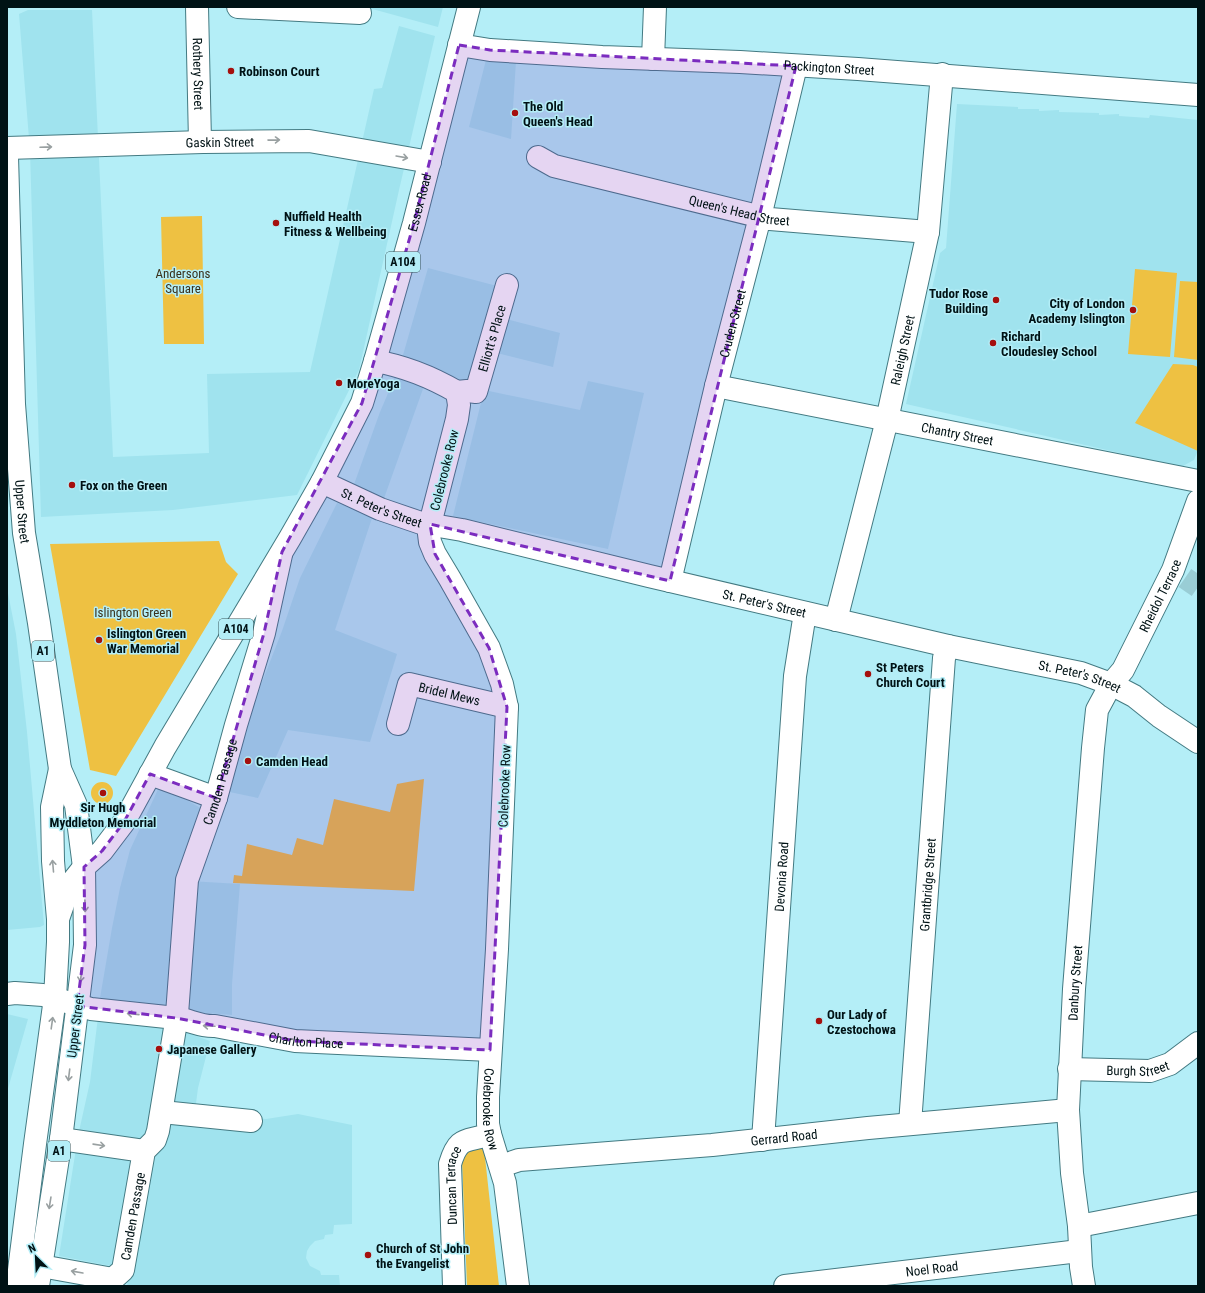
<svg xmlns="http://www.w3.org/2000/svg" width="1205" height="1293" font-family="'Roboto Condensed',sans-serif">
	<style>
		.built { fill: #a0e3ee }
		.green { fill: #eec142 }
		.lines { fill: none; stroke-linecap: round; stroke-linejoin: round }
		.minor-tunnel { stroke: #99cdd5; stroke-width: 22; stroke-dasharray: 22 11; stroke-linecap: butt }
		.minor-casing { stroke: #437a82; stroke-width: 24 }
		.major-casing { stroke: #437a82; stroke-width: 24 }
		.highway-casing { stroke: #437a82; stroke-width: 24 }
		.minor { stroke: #fff; stroke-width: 22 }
		.major { stroke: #fff; stroke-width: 22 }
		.highway { stroke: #fff; stroke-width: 22 }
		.oneway { stroke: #99a0a1 }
		.marked { fill: #7b2cbf; fill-opacity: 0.2; stroke: #7b2cbf; stroke-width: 3; stroke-dasharray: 8 5; stroke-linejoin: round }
		.poi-dot { fill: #a50f0d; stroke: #b4eef7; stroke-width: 1.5 }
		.labels { text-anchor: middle; stroke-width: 3; stroke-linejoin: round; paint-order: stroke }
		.shield { fill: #b4eef7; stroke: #365459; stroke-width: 1 }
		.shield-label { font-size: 12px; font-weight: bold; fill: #001215 }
		.street-label { font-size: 13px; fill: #001215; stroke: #b4eef7 }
		.poi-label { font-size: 13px; font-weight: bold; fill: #001215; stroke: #b4eef7; text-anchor: start }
		.park-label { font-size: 13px; fill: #3a311c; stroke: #b4eef7 }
	</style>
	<rect width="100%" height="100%" fill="#b4eef7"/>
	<path class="built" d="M365,7h78l-5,20z
		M28,10h64l21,447 96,-4 -2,-79 103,-2 64,-283 8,-1 17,-62 36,10 -36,154 -40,180 -62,125 -124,15 -132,7 -11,-366 -11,-137z
		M486,60l30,1 -5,78 -42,-12z
		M957,104l61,3v2h21v2l20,-1v2l40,1v2l20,-1v2l30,2 1,-3 48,5v330l-4,10 -2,1 -9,5h-6l-271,-62 34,-151 6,-5z
		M428,268l73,19 -26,99 -44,-12 -30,-12z
		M502,318l58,15 -7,34 -56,-14 -8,38 91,19 8,-29 56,12 -36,156 -155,-33z
		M395,377l29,9 -42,118 -30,-14 28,-78z
		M337,503l36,12 -38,115 62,24 -27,88 -82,-12 -30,68 -38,-8 62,-159 18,-53z
		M7,588l9,46 11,98 17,193 -4,2 -33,3z
		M160,785l46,26 -17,70 51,3 -8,100v31l-133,-11 13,-76 8,-40 10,-38z
		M7,1014l21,5 -21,73z
		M98,1017l81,13 31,11 -12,47 -3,23 71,8 32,-5 54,11v99l-18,1 -1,9 -8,1 -1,4 -9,2 -5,5 -3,5 -1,7 4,8 10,5 1,4h18l1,11h-213l1,-6 -17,-14 -52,-10 19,-120 12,-54z"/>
	<path class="green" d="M202,216l2,128h-40l-3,-127z
		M1135,269l42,4 -7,84 -42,-3z
		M1180,281l18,1v78l-24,-3z
		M1173,364l20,1 5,2v84l-63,-28z
		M219,541l7,21 12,12 -122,202 -26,-6 -40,-226z
		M424,779l-10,112 -181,-8 1,-8 8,1 5,-32 45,11 5,-17 26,7 11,-46 56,13 7,-28z
		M91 793a11 11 0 1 1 22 0a11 11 0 1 1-22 0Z
		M484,1148l15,138h-32l-5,-126 7,-10z"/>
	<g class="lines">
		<path class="minor-tunnel" d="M1185,578l13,9"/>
		<defs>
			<g id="minor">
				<path id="s1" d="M197,7l3,135"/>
				<path d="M238,7l122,6"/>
				<path id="s2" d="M459,45l31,5 112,7 138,5 118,7 340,26"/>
				<path d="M653,59l2,-52"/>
				<path id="s3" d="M7,148l196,-6 106,-1 121,21"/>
				<path id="s4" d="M538,157l16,9 216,53 158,13"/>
				<path id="s5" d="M375,361c28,5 58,17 82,31l2,13 -2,14 -27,105 -1,10 1,8 5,12 15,25 39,69 13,36 5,23 -10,242 -9,148v27l2,10 15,49 13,103"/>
				<path id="s6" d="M716,386l482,95"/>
				<path id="s7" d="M457,392l10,-1 9,1 31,-107"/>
				<path id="s8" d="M322,482l58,27 41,14 41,7 187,46 299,70 133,27 30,11 23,12 25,20 39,26"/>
				<path id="s9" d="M670,581l46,-195 44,-169 36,-151"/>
				<path id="s10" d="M836,620l51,-200 41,-188 14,-158"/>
				<path id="s11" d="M398,724l11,-40 98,23"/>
				<path d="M150,774l66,24"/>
				<path id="s12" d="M7,994l8,-1 28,2 48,14 85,9c14,2 25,9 39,8l80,15 195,9"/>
				<path id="s13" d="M177,1014l10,-134 29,-82 20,-73 28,-92 17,-78"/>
				<path id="s14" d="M1069,1069l81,2 20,-7 28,-21"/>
				<path d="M162,1112l89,9"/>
				<path id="s15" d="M910,1124l34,-466 4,-12"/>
				<path d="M61,1139l83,12"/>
				<path id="s16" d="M763,1140l32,-464 10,-63"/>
				<path id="s17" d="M501,1166l18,-6 193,-15 156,-17 200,-18"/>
				<path d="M1079,1226l119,-23"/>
				<path d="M26,1254l15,12 72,13"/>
				<path id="s18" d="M113,1279l10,-9 21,-119 11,-11 3,-9 18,-109"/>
				<path id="s19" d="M454,1286l-4,-122c9,-30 17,-21 40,-30"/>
				<path id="s20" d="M785,1286l294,-35"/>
				<path id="s21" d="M1084,1286l-3,-19 -2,-41 -7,-53 -4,-63 6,-121 19,-241 4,-38 14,-26 12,-14 50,-100 25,-69"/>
			</g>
			<g id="major">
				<path id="s22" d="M58,919l9,-26 5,-11 12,-15 18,-16 22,-29 41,-75 125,-209 32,-56 40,-79 13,-42 39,-138 55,-216"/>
			</g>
			<g id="highway">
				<path id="s23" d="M7,156l7,248 10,129 15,90 21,146 16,36 8,62 1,78 -24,194 -23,147"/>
				<path d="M17,1286l18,-142 20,-146 3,-56v-23l-5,-58 -1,-54 8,-38"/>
			</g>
		</defs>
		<use href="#minor" class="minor-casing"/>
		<use href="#major" class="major-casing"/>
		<use href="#highway" class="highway-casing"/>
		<use href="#minor" class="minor"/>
		<use href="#major" class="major"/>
		<use href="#highway" class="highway"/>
	</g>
	<defs><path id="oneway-shaft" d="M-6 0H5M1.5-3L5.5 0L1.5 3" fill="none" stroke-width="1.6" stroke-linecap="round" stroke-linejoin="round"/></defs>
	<g class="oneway">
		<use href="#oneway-shaft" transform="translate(274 140) rotate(-1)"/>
		<use href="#oneway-shaft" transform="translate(46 147) rotate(-2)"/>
		<use href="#oneway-shaft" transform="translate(402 157) rotate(10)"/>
		<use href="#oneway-shaft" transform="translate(53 866) rotate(-95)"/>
		<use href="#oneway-shaft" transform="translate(85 906) rotate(89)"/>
		<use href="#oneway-shaft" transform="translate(81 976) rotate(97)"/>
		<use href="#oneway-shaft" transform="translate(133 1014) rotate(-174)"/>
		<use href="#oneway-shaft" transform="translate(52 1023) rotate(-82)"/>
		<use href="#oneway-shaft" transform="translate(209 1026) rotate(-177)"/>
		<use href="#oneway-shaft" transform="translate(69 1075) rotate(97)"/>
		<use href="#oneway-shaft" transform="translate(99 1145) rotate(8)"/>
		<use href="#oneway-shaft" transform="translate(50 1203) rotate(99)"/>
		<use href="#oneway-shaft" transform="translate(77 1272) rotate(-170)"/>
	</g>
	<path class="marked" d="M459,45l31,5 306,16 -126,515 -240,-57 5,30 54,94 18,59 -17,343 -195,-9 -119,-23 -99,-12 8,-61 -1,-78 18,-16 22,-29 26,-48 66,24 48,-165 18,-81 80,-149 52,-180z"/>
	<g class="poi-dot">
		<circle cx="231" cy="71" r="4"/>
		<circle cx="515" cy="113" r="4"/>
		<circle cx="276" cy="223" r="4"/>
		<circle cx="996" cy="300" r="4"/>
		<circle cx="1133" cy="310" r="4"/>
		<circle cx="993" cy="343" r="4"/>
		<circle cx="339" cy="383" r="4"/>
		<circle cx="72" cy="485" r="4"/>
		<circle cx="99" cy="640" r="4"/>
		<circle cx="868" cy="674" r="4"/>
		<circle cx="248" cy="761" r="4"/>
		<circle cx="103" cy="793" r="4"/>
		<circle cx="819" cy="1021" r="4"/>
		<circle cx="159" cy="1049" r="4"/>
		<circle cx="368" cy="1255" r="4"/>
	</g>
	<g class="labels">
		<g class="shield">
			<rect x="386" y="252" width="34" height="20" rx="3"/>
			<rect x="219" y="619" width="34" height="20" rx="3"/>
			<rect x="32" y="641" width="22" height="20" rx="3"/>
			<rect x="48" y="1141" width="22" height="20" rx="3"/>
		</g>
		<g class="shield-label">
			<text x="403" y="266">A104</text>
			<text x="236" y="633">A104</text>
			<text x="43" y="655">A1</text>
			<text x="59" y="1155">A1</text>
		</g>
		<g class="street-label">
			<text dy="5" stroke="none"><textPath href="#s2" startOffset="371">Packington Street</textPath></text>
			<text dy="5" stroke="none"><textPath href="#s1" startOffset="67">Rothery Street</textPath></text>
			<text dy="5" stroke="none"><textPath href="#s3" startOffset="213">Gaskin Street</textPath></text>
			<text dy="5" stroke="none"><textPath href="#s22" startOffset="810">Essex Road</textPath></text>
			<text dy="5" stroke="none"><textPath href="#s4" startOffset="209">Queen's Head Street</textPath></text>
			<text dy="5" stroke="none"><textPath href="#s9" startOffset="265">Cruden Street</textPath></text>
			<text dy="5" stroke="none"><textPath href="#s7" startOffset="75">Elliott's Place</textPath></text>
			<text dy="5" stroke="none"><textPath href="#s10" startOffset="278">Raleigh Street</textPath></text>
			<text dy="5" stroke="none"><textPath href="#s6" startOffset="246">Chantry Street</textPath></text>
			<text transform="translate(444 470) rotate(-76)" y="5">Colebrooke Row</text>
			<text dy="5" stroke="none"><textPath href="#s8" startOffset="65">St. Peter's Street</textPath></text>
			<text dy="5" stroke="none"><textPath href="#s23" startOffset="356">Upper Street</textPath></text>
			<text dy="5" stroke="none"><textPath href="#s21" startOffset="709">Rheidol Terrace</textPath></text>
			<text dy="5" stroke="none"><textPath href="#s8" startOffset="460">St. Peter's Street</textPath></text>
			<text dy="5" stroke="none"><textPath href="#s8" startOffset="784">St. Peter's Street</textPath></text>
			<text dy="5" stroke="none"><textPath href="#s11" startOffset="83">Bridel Mews</textPath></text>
			<text dy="5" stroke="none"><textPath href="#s13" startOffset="238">Camden Passage</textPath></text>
			<text transform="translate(504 786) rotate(-88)" y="5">Colebrooke Row</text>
			<text dy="5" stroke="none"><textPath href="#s16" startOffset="264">Devonia Road</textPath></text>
			<text dy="5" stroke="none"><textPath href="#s15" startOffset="240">Grantbridge Street</textPath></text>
			<text dy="5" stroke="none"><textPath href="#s21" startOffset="304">Danbury Street</textPath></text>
			<text transform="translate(75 1026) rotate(-83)" y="5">Upper Street</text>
			<text dy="5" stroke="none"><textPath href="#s12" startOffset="304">Charlton Place</textPath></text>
			<text dy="5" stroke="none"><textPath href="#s14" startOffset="69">Burgh Street</textPath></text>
			<text dy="5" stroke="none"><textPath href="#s5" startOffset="828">Colebrooke Row</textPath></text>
			<text dy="5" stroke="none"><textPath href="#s17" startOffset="285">Gerrard Road</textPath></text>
			<text dy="5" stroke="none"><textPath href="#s19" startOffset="101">Duncan Terrace</textPath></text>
			<text dy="5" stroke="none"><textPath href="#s18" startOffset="68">Camden Passage</textPath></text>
			<text dy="5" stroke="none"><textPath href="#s20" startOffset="148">Noel Road</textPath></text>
		</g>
		<g class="poi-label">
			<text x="239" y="76">Robinson Court</text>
			<text x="523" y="111">The Old<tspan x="523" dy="15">Queen's Head</tspan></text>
			<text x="284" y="221">Nuffield Health<tspan x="284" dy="15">Fitness &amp; Wellbeing</tspan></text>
			<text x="988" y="298" text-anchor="end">Tudor Rose<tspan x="988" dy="15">Building</tspan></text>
			<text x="1125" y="308" text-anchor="end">City of London<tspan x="1125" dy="15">Academy Islington</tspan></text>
			<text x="1001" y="341">Richard<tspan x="1001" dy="15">Cloudesley School</tspan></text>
			<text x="347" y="388">MoreYoga</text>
			<text x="80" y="490">Fox on the Green</text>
			<text x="107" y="638">Islington Green<tspan x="107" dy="15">War Memorial</tspan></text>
			<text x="876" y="672">St Peters<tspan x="876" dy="15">Church Court</tspan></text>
			<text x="256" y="766">Camden Head</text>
			<text x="103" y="812" text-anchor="middle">Sir Hugh<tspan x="103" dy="15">Myddleton Memorial</tspan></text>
			<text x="827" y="1019">Our Lady of<tspan x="827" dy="15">Czestochowa</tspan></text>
			<text x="167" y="1054">Japanese Gallery</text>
			<text x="376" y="1253">Church of St John<tspan x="376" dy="15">the Evangelist</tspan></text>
		</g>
		<g class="park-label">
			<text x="183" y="278">Andersons<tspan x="183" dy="15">Square</tspan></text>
			<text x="133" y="617">Islington Green</text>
		</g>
	</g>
	<rect width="1205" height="1293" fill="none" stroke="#001215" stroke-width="16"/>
	<g transform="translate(36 1257) rotate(336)" stroke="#b4eef7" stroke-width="3" paint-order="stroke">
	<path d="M0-3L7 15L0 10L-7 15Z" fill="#001215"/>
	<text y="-6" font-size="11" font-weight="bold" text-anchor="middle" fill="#001215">N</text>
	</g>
</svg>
